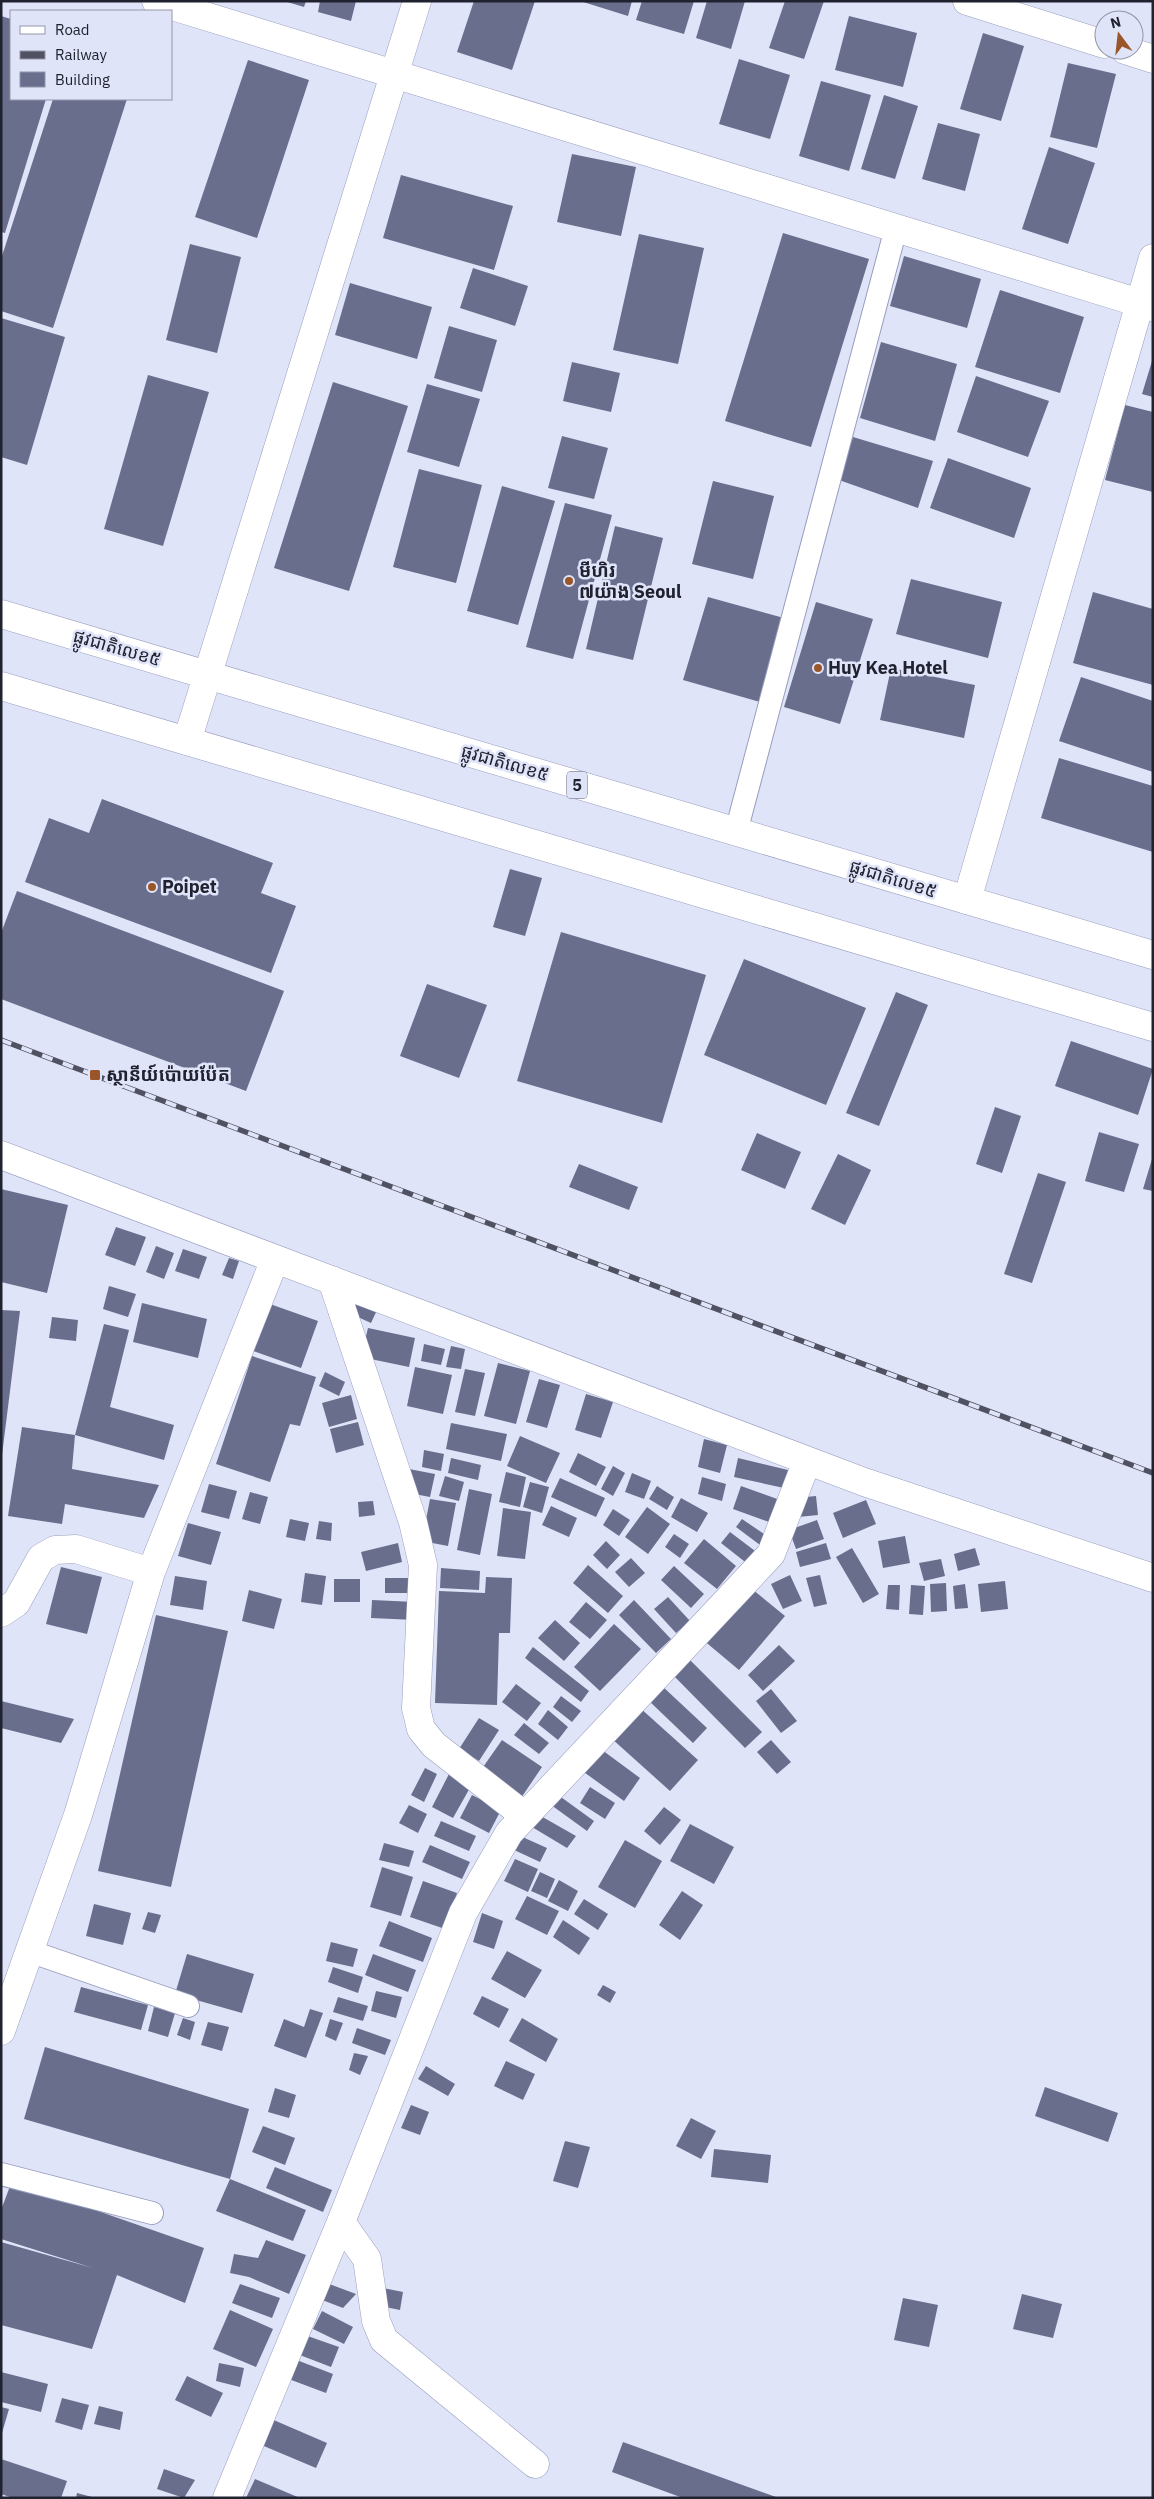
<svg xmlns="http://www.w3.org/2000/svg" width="1154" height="2499" font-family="'IBM Plex Sans','Noto Sans Khmer',sans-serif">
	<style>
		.building { fill: #696e8d }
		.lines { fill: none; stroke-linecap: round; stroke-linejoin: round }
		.service-casing { stroke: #989dbe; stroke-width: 24 }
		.minor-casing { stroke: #989dbe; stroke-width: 29 }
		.tertiary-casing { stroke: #989dbe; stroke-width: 29 }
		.trunk-casing { stroke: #989dbe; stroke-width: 29 }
		.service { stroke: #fff; stroke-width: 22 }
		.minor { stroke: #fff; stroke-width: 28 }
		.tertiary { stroke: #fff; stroke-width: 28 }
		.trunk { stroke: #fff; stroke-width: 28 }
		.rail-casing { stroke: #505261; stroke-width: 5.5 }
		.rail { stroke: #e0e4f9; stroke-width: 4; stroke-dasharray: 11; stroke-linecap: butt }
		.poi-dot { fill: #9a5529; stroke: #e0e4f9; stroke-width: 2 }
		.labels { text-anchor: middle; stroke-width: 5; stroke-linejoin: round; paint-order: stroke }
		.shield { fill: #e0e4f9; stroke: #5a5c6c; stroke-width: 1 }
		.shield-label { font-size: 16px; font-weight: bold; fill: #20222f }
		.poi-label { font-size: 18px; font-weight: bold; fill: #20222f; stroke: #e0e4f9; text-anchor: start }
		.street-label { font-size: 18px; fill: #20222f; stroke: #e0e4f9 }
	</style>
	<rect width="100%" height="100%" fill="#e0e4f9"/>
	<path class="building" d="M284,1h22l-2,6z
		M320,1h36l-5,20 -33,-9z
		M474,1h61l-23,69 -55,-18z
		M580,1h52l-4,15z
		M642,1h52l-10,33 -48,-14z
		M707,1h38l-14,48 -35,-11z
		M785,1h39l-20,58 -35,-11z
		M1,16l10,3v80h35l-41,134 -4,-1z
		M849,16l68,17 -14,54 -68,-17z
		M983,33l41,13 -23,75 -41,-12z
		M739,59l51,16 -20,64 -51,-15z
		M248,60l61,20 -52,158 -62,-21z
		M1068,63l48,11 -19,74 -47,-11z
		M821,81l50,14 -22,76 -50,-15z
		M884,95l34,11 -23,73 -34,-10z
		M53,99h74l-74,229 -52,-17v-52z
		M938,123l42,11 -15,57 -43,-12z
		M1049,147l46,16 -27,81 -46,-15z
		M572,154l64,13 -15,69 -64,-14z
		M401,175l112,31 -19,64 -111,-32z
		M783,233l86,26 -58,188 -86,-26z
		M639,234l65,14 -26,116 -65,-14z
		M190,244l51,13 -24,96 -51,-13z
		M904,256l77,23 -14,49 -77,-22z
		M473,268l55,18 -13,40 -55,-18z
		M350,283l82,24 -15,52 -82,-24z
		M1000,290l84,27 -24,76 -85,-26z
		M1,318l64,19 -38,128 -26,-8z
		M449,326l48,14 -15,52 -48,-14z
		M881,342l76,22 -22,77 -75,-23z
		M1152,361h1v36l-11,-3z
		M572,362l48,11 -9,39 -48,-11z
		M148,375l61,17 -46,154 -59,-17z
		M976,376l73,25 -21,56 -71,-25z
		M333,382l75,24 -59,185 -75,-23z
		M427,384l53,15 -21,68 -52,-15z
		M1125,405l28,7v80l-48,-12z
		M562,436l46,12 -14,51 -46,-11z
		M853,437l80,24 -15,47 -79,-28z
		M948,458l83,30 -17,50 -84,-30z
		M419,469l63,16 -26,98 -63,-16z
		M713,481l61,15 -21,83 -61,-15z
		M502,486l53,15 -37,124 -51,-14z
		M565,503l47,12 -39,144 -47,-12z
		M615,526l48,12 -30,122 -47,-11z
		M911,579l91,23 -14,56 -92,-24z
		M1093,592l60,17v76l-80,-22z
		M708,597l76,21 -24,84 -77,-22z
		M816,602l57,17 -33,105 -56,-17z
		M891,668l84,17 -11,53 -84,-18z
		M1081,677l72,24v71l-94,-31z
		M1059,758l94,28v66l-112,-34z
		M102,799l171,64 -12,30 35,13 -25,67 -246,-91 24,-64 40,15z
		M510,869l32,9 -17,58 -32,-9z
		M17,891l267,100 -38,100 -245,-92v-66z
		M561,932l145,43 -44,148 -145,-42z
		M744,959l122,49 -40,97 -122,-50z
		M427,984l60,21 -28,73 -59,-22z
		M896,992l32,13 -49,121 -33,-13z
		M1071,1041l82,28 -15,46 -83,-29z
		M995,1107l26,9 -19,57 -26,-9z
		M1099,1132l40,12 -15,48 -39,-11z
		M757,1133l44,19 -16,37 -44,-19z
		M838,1154l33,16 -26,55 -34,-16z
		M1152,1159h1v32l-10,-2z
		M579,1164l59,23 -9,23 -60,-23z
		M1038,1173l28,9 -34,101 -28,-9z
		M1,1189l67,16 -21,88 -46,-11z
		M116,1227l30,10 -11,29 -30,-11z
		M156,1246l18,7 -10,26 -18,-7z
		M183,1249l24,8 -8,22 -24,-8z
		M229,1258l10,3 -6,18 -11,-4z
		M109,1286l27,8 -8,23 -25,-8z
		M355,1301l22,9 -6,13 -22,-10z
		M142,1303l65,16 -9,39 -65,-16z
		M270,1304l48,17 -17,47 -48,-17z
		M1,1310l19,1 -18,144h-1z
		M52,1317l26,3 -2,21 -27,-3z
		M104,1324l25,6 -19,77 64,18 -10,35 -89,-25 -3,34 87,16 -15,33 -79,-14 -3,20 -54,-8 14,-89 53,8z
		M368,1328l47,10 -6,29 -48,-10z
		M424,1344l21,5 -4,16 -20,-4z
		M451,1346l14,3 -4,20 -15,-2z
		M252,1356l64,21 -16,49 -10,-2 -20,58 -54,-18z
		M498,1363l32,8 -14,53 -32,-8z
		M415,1367l37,8 -9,39 -36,-8z
		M465,1369l20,4 -10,43 -20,-4z
		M325,1372l20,10 -6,14 -20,-10z
		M539,1379l21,6 -13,43 -21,-6z
		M586,1394l27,8 -12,36 -26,-8z
		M351,1395l6,24 -28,8 -7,-24z
		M358,1422l6,23 -28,8 -6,-24z
		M451,1423l56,11 -6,27 -55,-12z
		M520,1436l40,17 -14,30 -39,-17z
		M704,1439l23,6 -7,28 -22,-6z
		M424,1450l20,4 -3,17 -19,-4z
		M578,1453l28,14 -10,19 -27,-14z
		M451,1458l30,7 -3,15 -30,-7z
		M738,1458l50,12 -4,18 -50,-11z
		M613,1466l12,7 -12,23 -12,-7z
		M409,1469l26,5 -5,23 -26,-5z
		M506,1472l20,5 -6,30 -21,-5z
		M632,1473l19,8 -7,18 -19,-7z
		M445,1476l19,6 -5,19 -20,-5z
		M702,1477l24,7 -4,17 -24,-7z
		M560,1478l45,20 -9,19 -45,-20z
		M530,1482l19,5 -7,26 -19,-6z
		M209,1484l28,7 -8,28 -28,-7z
		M657,1486l17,11 -7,13 -18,-11z
		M741,1486l39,14 -8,23 -39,-14z
		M469,1489l23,5 -12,61 -23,-5z
		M250,1492l18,5 -8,27 -18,-5z
		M816,1496l2,19 -20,2 -2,-19z
		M681,1498l27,15 -11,19 -26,-15z
		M430,1499l26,4 -8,43 -26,-5z
		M866,1500l10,24 -33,14 -10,-25z
		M373,1501l2,14 -16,2 -1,-15z
		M551,1506l26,12 -8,19 -27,-12z
		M647,1507l23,17 -22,30 -23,-17z
		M503,1508l28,4 -6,47 -28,-3z
		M613,1509l17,11 -11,16 -16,-11z
		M290,1519l19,4 -4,18 -19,-4z
		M742,1519l25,17 -7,9 -24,-18z
		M817,1520l7,19 -28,10 -7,-19z
		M319,1521l13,2 -1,18 -15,-2z
		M188,1523l33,9 -10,33 -33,-9z
		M730,1532l29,22 -10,11 -28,-22z
		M674,1534l15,10 -9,14 -15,-11z
		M905,1536l5,27 -27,5 -5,-27z
		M704,1539l32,27 -19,23 -33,-26z
		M606,1541l14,14 -13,14 -14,-14z
		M398,1543l4,19 -36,9 -5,-19z
		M826,1543l5,16 -31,8 -4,-15z
		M852,1548l27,46 -16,9 -27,-46z
		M975,1548l5,17 -22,6 -4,-17z
		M631,1558l14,15 -16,14 -14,-15z
		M941,1559l4,17 -21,5 -5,-18z
		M588,1565l35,31 -15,17 -35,-30z
		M674,1566l30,28 -13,14 -30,-28z
		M61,1567l41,10 -15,57 -41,-10z
		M441,1568l39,3 -1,19 -39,-2z
		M305,1573l21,3 -4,29 -21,-3z
		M790,1575l12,26 -19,8 -12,-25z
		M820,1575l7,29 -13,3 -8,-29z
		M175,1576l32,5 -4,29 -33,-5z
		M486,1577l26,1 -2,55h-11l-2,72 -62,-2 4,-112 46,2z
		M385,1578h27v15h-27z
		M334,1579h26v23h-26z
		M1005,1581l3,28 -27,3 -3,-28z
		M946,1583l1,28 -16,1 -1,-28z
		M965,1584l3,24 -13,1 -2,-23z
		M747,1585l38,31 -46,54 -37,-31z
		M888,1585h12l-1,25 -13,-1z
		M911,1585l14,1 -2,29 -14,-1z
		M249,1590l33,9 -8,30 -32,-8z
		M668,1597l22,24 -14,12 -22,-24z
		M372,1600l43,2v18l-44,-2z
		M634,1600l37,39 -15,14 -37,-38z
		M586,1602l21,18 -17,19 -21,-17z
		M156,1615l72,16 -57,256 -73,-16z
		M555,1620l25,23 -16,18 -26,-23z
		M614,1624l27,25 -41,42 -26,-24z
		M779,1645l16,16 -32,30 -15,-16z
		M533,1647l56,44 -8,11 -56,-44z
		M689,1659l73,73 -17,16 -72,-73z
		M516,1684l25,19 -14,18 -25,-19z
		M661,1685l46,43 -14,15 -46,-44z
		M771,1689l26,32 -16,12 -25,-32z
		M561,1696l20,15 -9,11 -19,-15z
		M1,1701l73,18 -13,24 -60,-15z
		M639,1707l59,53 -28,31 -59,-53z
		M548,1710l20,17 -10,13 -20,-16z
		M479,1718l20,12 -20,31 -20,-12z
		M524,1723l25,20 -10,11 -25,-19z
		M502,1740l40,27 -21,31 -40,-28z
		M771,1740l20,22 -14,12 -20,-22z
		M598,1747l42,31 -16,23 -43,-31z
		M425,1768l12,6 -13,28 -13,-7z
		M449,1774l22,12 -18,32 -21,-11z
		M590,1787l25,16 -10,16 -25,-16z
		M554,1792l40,29 -7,10 -40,-29z
		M472,1795l29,15 -12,23 -29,-15z
		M409,1805l18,9 -9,19 -19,-10z
		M664,1807l17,13 -21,25 -16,-14z
		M539,1815l37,21 -9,12 -35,-21z
		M441,1821l35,15 -7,15 -35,-15z
		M690,1824l44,23 -20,37 -44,-23z
		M518,1835l29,13 -7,14 -28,-13z
		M625,1840l37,21 -27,47 -37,-21z
		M384,1843l30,8 -5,16 -30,-7z
		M430,1845l40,17 -8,17 -40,-17z
		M515,1859l23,10 -10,23 -24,-11z
		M382,1867l31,10 -12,39 -31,-9z
		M540,1872l15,7 -8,19 -16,-7z
		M559,1880l19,11 -10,20 -20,-10z
		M423,1881l34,12 -12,36 -35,-12z
		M682,1891l21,14 -23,35 -21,-15z
		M527,1896l32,15 -12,24 -32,-16z
		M584,1899l24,15 -10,16 -24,-16z
		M94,1904l37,9 -8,32 -37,-9z
		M148,1912l13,3 -6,18 -13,-4z
		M482,1913l21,8 -9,28 -21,-7z
		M563,1920l27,18 -11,17 -26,-18z
		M389,1921l43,17 -9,24 -44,-16z
		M331,1942l27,7 -5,18 -27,-6z
		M507,1951l35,19 -17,28 -34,-19z
		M187,1954l67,20 -12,39 -67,-19z
		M373,1954l43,16 -8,22 -43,-17z
		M333,1967l30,10 -5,16 -30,-11z
		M603,1985l13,7 -6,11 -13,-8z
		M81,1987l67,18 -7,25 -67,-18z
		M376,1991l26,6 -6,21 -25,-7z
		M482,1996l27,13 -10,19 -26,-14z
		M338,1997l30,9 -5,15 -30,-9z
		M154,2007l21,6 -7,24 -20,-6z
		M310,2009l13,4 -17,45 -32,-12 10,-27 20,8z
		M183,2018l12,4 -5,18 -13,-5z
		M522,2018l36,21 -12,23 -37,-21z
		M330,2019l13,4 -7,18 -11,-5z
		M208,2022l21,5 -7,24 -21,-6z
		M357,2028l34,12 -6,15 -33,-12z
		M45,2047l204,62 -19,70 -206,-60z
		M354,2053l14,3 -8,19 -11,-5z
		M506,2061l29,13 -12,26 -29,-14z
		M426,2066l29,18 -7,12 -30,-17z
		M1045,2087l73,26 -10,29 -73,-26z
		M275,2088l21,7 -7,23 -21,-6z
		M411,2105l18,7 -9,23 -19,-7z
		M691,2118l25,13 -15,28 -25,-13z
		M263,2126l32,12 -10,27 -33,-13z
		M565,2141l25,6 -12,41 -25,-7z
		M714,2149l57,6 -3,28 -57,-6z
		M275,2167l57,23 -9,22 -57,-24z
		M230,2179l76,31 -13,31 -77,-30z
		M12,2181l192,67 -19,55 -68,-28 -25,74 -91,-24v-83l92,26 -92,-29v-29z
		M266,2240l40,15 -17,39 -40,-17 -19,-4 4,-19 24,4z
		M324,2282l32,12 -13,14 -26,-10z
		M240,2284l40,14 -8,20 -40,-15z
		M378,2287l25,5 -3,18 -25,-5z
		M1022,2294l40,10 -9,34 -40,-9z
		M903,2298l35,7 -9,42 -35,-7z
		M230,2310l43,19 -17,38 -43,-18z
		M322,2311l31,16 -9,17 -31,-15z
		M299,2333l40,14 -8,20 -39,-15z
		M294,2359l39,15 -7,19 -40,-15z
		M219,2363l25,5 -4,19 -24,-6z
		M1,2372l47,12 -7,28 -40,-10z
		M187,2376l36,17 -12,24 -36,-17z
		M62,2398l27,7 -7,25 -27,-8z
		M99,2406l24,6 -3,18 -26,-6z
		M1,2407l8,2 -7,24h-1z
		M269,2418l58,25 -11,25 -57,-24z
		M623,2442l153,55v1h-93l-71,-26z
		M1,2459l66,22 -6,17h-48l-12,-4z
		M164,2469l31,11 -11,18 -27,-9z
		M255,2479l45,19h-54z
		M77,2493l15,4v1h-16z"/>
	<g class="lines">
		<defs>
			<path id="service" d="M736,832l160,-604
				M29,1951l159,55
				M1,2174l151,39"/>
			<path id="minor" d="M156,1l997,306
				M967,1l137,43
				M1125,50l28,9
				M967,900l186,-642
				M1,1155l863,327 289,96
				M332,1280l81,242 10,43 -7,143 5,21 13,16 91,71
				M1,1613l15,-10 25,-45 14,-8 21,-1 75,23
				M1,2031l77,-216 73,-243 124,-313
				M341,2222l26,37 9,62 8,19 151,124
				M227,2498l114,-276 122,-309 46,-80 262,-279 36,-93"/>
			<path id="tertiary" d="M187,741l230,-740"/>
			<path id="trunk" d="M1,614l1152,341
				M1,686l1152,341"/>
		</defs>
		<use href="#service" class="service-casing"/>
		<use href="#minor" class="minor-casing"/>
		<use href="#tertiary" class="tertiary-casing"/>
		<use href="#trunk" class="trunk-casing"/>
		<use href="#service" class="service"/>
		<use href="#minor" class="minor"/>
		<use href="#tertiary" class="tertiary"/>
		<use href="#trunk" class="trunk"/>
		<defs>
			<path id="rail" d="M1,1040l1152,433"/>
		</defs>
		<use href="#rail" class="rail-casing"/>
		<use href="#rail" class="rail"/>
	</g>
	<g class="poi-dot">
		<circle cx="569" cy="581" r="5"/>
		<circle cx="818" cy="668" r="5"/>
		<circle cx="152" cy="887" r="5"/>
		<rect x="89" y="1069" width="12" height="12" rx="2.5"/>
	</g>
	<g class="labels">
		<rect class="shield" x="567" y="771.5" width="20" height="27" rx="4"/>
		<g class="shield-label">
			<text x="577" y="791">5</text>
		</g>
		<g class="poi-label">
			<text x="579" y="577">មីហិរ<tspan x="579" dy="21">៧យ៉ាង Seoul</tspan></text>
			<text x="828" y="674">Huy Kea Hotel</text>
			<text x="162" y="893">Poipet</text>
			<text x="106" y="1081">ស្ថានីយ៍ប៉ោយប៉ែត</text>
		</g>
		<g class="street-label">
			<text transform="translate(117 648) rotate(16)" y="6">ផ្លូវជាតិលេខ៥</text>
			<text transform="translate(505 763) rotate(16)" y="6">ផ្លូវជាតិលេខ៥</text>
			<text transform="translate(893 879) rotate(17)" y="6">ផ្លូវជាតិលេខ៥</text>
		</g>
	</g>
	<rect width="1154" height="2499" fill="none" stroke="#20222f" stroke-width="5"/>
	<rect x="10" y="10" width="162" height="90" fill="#e0e4f9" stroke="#9396a8"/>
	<rect x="20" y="26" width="25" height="8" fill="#ffffff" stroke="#9396a8"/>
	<text x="55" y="35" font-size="15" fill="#20222f">Road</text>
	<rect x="20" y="51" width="25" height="8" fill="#505261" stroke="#9396a8"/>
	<text x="55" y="60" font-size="15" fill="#20222f">Railway</text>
	<rect x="20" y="72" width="25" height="15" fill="#696e8d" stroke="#9396a8"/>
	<text x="55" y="85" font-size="15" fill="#20222f">Building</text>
	<g transform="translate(1119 35) rotate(345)"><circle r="24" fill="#e0e4f9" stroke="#9396a8"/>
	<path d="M0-4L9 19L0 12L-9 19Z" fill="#9a5529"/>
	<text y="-8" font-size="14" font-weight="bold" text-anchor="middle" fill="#20222f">N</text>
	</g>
</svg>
